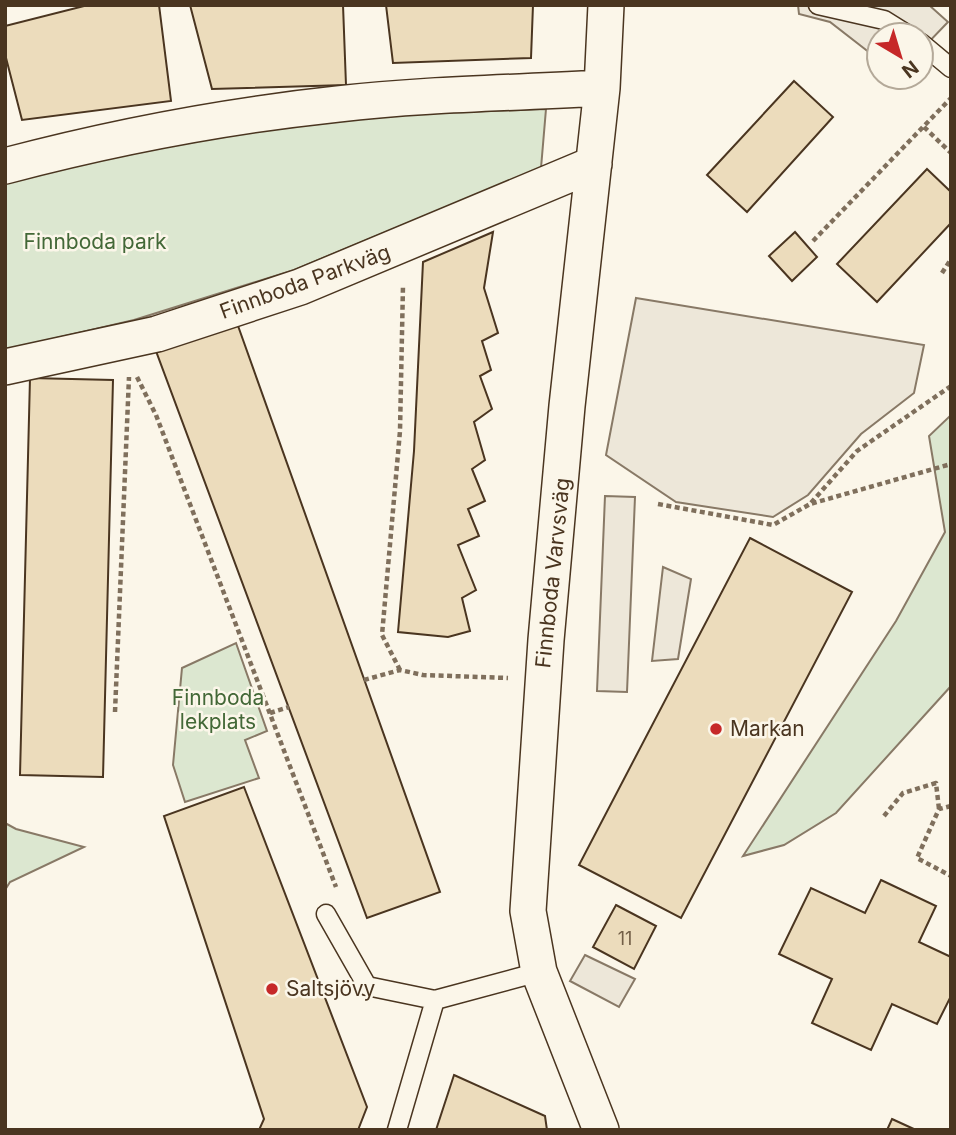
<svg xmlns="http://www.w3.org/2000/svg" width="956" height="1135" font-family="Inter,sans-serif">
	<style>
		.green { fill: #dce7d0; stroke: #887966; stroke-width: 2 }
		.parking { fill: #ede7d9; stroke: #887966; stroke-width: 2 }
		.building { fill: #ecdcbc; stroke: #4a3520; stroke-width: 2 }
		.lines { fill: none; stroke-linecap: round; stroke-linejoin: round }
		.lane-casing { stroke: #4a3520; stroke-width: 21 }
		.street-casing { stroke: #4a3520; stroke-width: 38 }
		.path { stroke: #7f6f5c; stroke-width: 4.5; stroke-dasharray: 5 3.5; stroke-linecap: butt }
		.lane { stroke: #fbf6e9; stroke-width: 18 }
		.street { stroke: #fbf6e9; stroke-width: 35 }
		.poi-dot { fill: #c62828; stroke: #fbf6e9; stroke-width: 2.5 }
		.labels { text-anchor: middle; stroke-width: 5; stroke-linejoin: round; paint-order: stroke }
		.number-label { font-size: 18px; fill: #725f47 }
		.park-label { font-size: 21px; fill: #436837; stroke: #fbf6e9 }
		.street-label { font-size: 21px; fill: #4a3520; stroke: #fbf6e9 }
		.poi-label { font-size: 21px; fill: #4a3520; stroke: #fbf6e9; text-anchor: start }
	</style>
	<rect width="100%" height="100%" fill="#fbf6e9"/>
	<path class="green" d="M546,109l-5,59 -247,102 -160,50 -129,30v-171l234,-52 147,-12z
		M951,415v271l-115,127 -52,32 -41,11 153,-235 49,-89 -16,-96z
		M236,643l31,88 -22,9 14,38 -74,24 -12,-37 9,-97z
		M5,823l11,6 68,18 -74,35 -5,8z"/>
	<path class="parking" d="M798,5h131l19,17 -23,24 -4,-11h-42v25l-49,-38 -31,-8z
		M636,298l288,47 -10,48 -53,41 -53,61 -35,22 -97,-15 -70,-47z
		M605,496l30,1 -8,195 -30,-1z
		M663,567l28,12 -13,80 -26,2z
		M585,955l50,24 -16,28 -49,-26z"/>
	<path class="building" d="M88,5h71l12,96 -149,19 -17,-66v-28z
		M190,5h153l3,80 -134,4z
		M386,5h147l-2,53 -138,5z
		M794,81l39,36 -86,95 -40,-37z
		M927,169l24,23v31l-74,79 -40,-38z
		M493,232l-9,56 14,45 -16,8 9,29 -11,6 12,33 -18,13 11,38 -13,9 13,32 -17,8 11,27 -21,9 18,45 -14,8 8,33 -22,6 -50,-5 16,-181 9,-189z
		M795,232l22,25 -25,24 -23,-25z
		M237,323l203,569 -73,26 -211,-567z
		M30,378l83,2 -10,397 -83,-2z
		M750,538l102,54 -171,326 -102,-53z
		M244,787l123,320 -9,23h-99l5,-11 -100,-303z
		M881,880l55,26 -17,36 32,15v39l-14,28 -45,-20 -21,46 -59,-27 20,-44 -53,-25 32,-66 54,25z
		M616,905l40,21 -22,43 -41,-22z
		M454,1075l91,41 2,14h-111z
		M892,1119l24,11h-29z"/>
	<g class="lines">
		<defs>
			<path id="lane" d="M818,5l66,15 24,15
				M921,43l30,25
				M326,914l41,72 68,14 104,-28
				M397,1130l38,-130"/>
			<path id="street" d="M5,166c110,-29 220,-50 333,-62 87,-10 177,-11 264,-16
				M5,367l152,-33 143,-47 294,-123
				M601,1130l-62,-158 -11,-61 18,-271 21,-234 35,-318 4,-83"/>
		</defs>
		<use href="#lane" class="lane-casing"/>
		<use href="#street" class="street-casing"/>
		<path class="path" d="M924,127l27,26
			M813,241l138,-143
			M942,273l9,-14
			M137,377l19,38 180,472
			M951,386l-94,65 -47,53 141,-40
			M658,504l115,21 37,-21
			M400,670l-18,-35 18,-204 3,-146
			M364,680l36,-10 23,5 85,3
			M115,712l14,-335
			M270,713l19,-6
			M951,806l-12,3 -22,49 34,18
			M884,816l19,-23 33,-10 3,26"/>
		<use href="#lane" class="lane"/>
		<use href="#street" class="street"/>
	</g>
	<g class="poi-dot">
		<circle cx="716" cy="729" r="7"/>
		<circle cx="272" cy="989" r="7"/>
	</g>
	<g class="labels">
		<g class="number-label">
			<text x="625" y="945">11</text>
		</g>
		<g class="park-label">
			<text x="95" y="249">Finnboda park</text>
			<text x="218" y="705">Finnboda<tspan x="218" dy="24">lekplats</tspan></text>
		</g>
		<g class="street-label">
			<text transform="translate(305 282) rotate(-20)" y="7">Finnboda Parkväg</text>
			<text transform="translate(553 573) rotate(-84)" y="7">Finnboda Varvsväg</text>
		</g>
		<g class="poi-label">
			<text x="730" y="736">Markan</text>
			<text x="286" y="996">Saltsjövy</text>
		</g>
	</g>
	<rect width="956" height="1135" fill="none" stroke="#4a3520" stroke-width="14"/>
	<g transform="translate(900 56) rotate(142)"><circle r="33" fill="#fbf6e9" stroke="#b4a999" stroke-width="2"/>
	<path d="M0-5L12 26L0 18L-12 26Z" fill="#c62828"/>
	<text y="-10" font-size="19" font-weight="bold" text-anchor="middle" fill="#4a3520">N</text>
	</g>
</svg>
